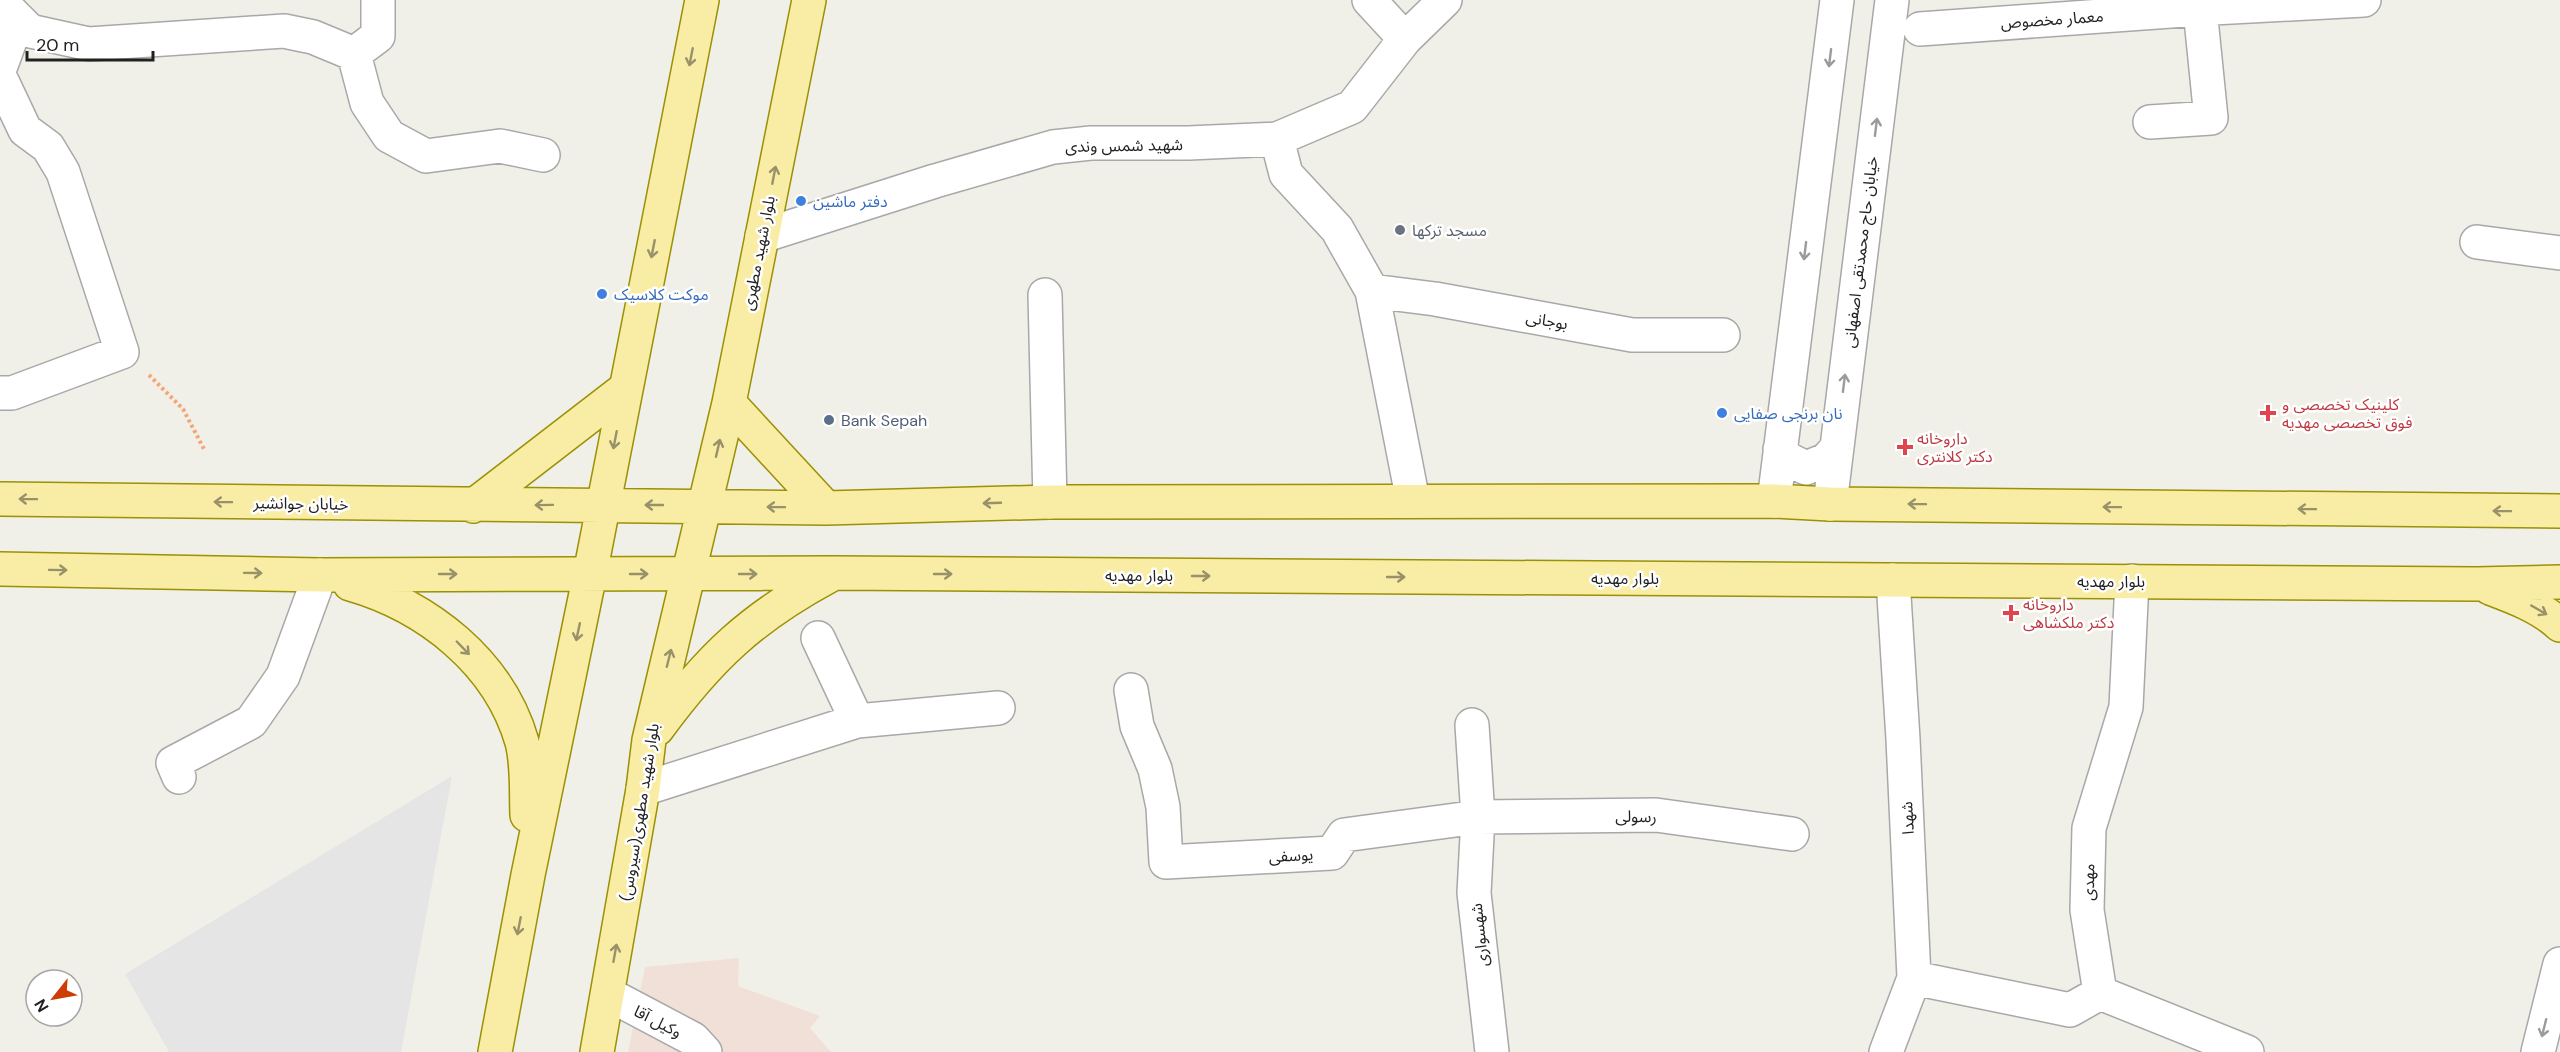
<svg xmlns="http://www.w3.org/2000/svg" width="2560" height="1052" font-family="'DM Sans','Noto Sans Arabic',sans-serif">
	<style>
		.commercial { fill: #f1e0d8 }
		.parking { fill: #e5e5e5 }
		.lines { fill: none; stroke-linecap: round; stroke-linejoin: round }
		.minor-casing { stroke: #a8a8a8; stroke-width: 36 }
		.major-casing { stroke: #9a9104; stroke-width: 36 }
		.path { stroke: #f6a574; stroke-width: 4; stroke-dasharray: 3 3; stroke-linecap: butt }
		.minor { stroke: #fff; stroke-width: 33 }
		.major { stroke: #f9eca4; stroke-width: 33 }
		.oneway { stroke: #989169 }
		.oneway2 { stroke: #9b9b9b }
		.shop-dot { fill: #3f7fe0; stroke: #fff; stroke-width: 2 }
		.worship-dot { fill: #6b7280; stroke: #fff; stroke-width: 2 }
		.health-dot { fill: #e0444e; stroke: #fff; stroke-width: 2 }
		.service-dot { fill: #5c6f8a; stroke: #fff; stroke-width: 2 }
		.labels { text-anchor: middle; stroke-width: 5; stroke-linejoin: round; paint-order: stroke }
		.street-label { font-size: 16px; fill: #212121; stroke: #fff }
		.shop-label { font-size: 16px; fill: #366cbe; stroke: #fff; text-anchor: start }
		.worship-label { font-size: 16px; fill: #5b616d; stroke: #fff; text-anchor: start }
		.health-label { font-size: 16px; fill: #be3a42; stroke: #fff; text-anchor: start }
		.service-label { font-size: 16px; fill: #4e5e75; stroke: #fff; text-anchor: start }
	</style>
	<rect width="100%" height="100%" fill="#f1f0e8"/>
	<path class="commercial" d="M739,958l-1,28 82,30 -10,12 21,24h-203l17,-85z"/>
	<path class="parking" d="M452,776l-51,276h-232l-44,-78z"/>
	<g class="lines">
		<defs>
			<path id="minor" d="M1369,0l36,39
				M0,4l5,2 25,25 59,13 195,-13 29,6 41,17 24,-18v-36
				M1920,29l293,-21 151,-8
				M354,54l13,49 22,33 37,20 74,-10 43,9
				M0,68l18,-49
				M0,77l25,53 23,17 15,25 59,180 -110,41h-12
				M2150,122l61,-4 -11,-109
				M1277,139l9,35 51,55 35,62 41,210
				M762,236l173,-55 118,-34 38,-4h98l88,-4 75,-32 53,-68 40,-39
				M2477,242l83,11
				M1372,291l63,8 197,36h91
				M1045,295l5,207
				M1780,449l8,10 18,9 20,-8 9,-10
				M1774,501l63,-501
				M1830,504l62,-504
				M818,638l39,83
				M1131,690l6,36 18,43 8,38 3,55 166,-9 12,-18 134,-18 178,-2 136,19
				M1472,725l6,92 -4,76 18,159
				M179,777l-6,-14 78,-41 32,-46 37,-101
				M643,789l214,-68 141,-13
				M1914,978l156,32 30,-17 -13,-83 2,-82 37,-121 6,-126
				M2100,993l147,59
				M608,994l85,45 12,13
				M1886,1052l28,-74 -11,-239 -10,-159
				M2538,1052l22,-88"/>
			<path id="major" d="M729,403l97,105
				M0,499l826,9 224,-6 724,-1 56,3 730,7
				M473,506l153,-118
				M0,569l320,6 514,-2 1643,11 83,-2
				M350,584c77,22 149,78 172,158 6,23 4,49 5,73
				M2490,588c24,9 51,19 70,37
				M657,729c52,-71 94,-111 172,-153
				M495,1052l33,-177 62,-301 112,-574
				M597,1052l46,-263 6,-49 80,-337 80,-403"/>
		</defs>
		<use href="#minor" class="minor-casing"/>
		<use href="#major" class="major-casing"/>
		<path class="path" d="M149,375l34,34 22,42"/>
		<use href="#minor" class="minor"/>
		<use href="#major" class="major"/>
	</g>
	<defs><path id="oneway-shaft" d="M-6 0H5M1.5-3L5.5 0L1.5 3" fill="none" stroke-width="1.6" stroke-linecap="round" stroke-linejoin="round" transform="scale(1.5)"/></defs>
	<g class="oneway">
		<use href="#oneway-shaft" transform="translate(691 57) rotate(101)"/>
		<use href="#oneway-shaft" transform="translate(774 175) rotate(-79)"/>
		<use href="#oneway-shaft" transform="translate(653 249) rotate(101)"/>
		<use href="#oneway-shaft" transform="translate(615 440) rotate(101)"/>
		<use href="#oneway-shaft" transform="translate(718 448) rotate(-77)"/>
		<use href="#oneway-shaft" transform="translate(28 499) rotate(-179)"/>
		<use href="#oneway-shaft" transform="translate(223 502) rotate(-179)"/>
		<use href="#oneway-shaft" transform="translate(992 503) rotate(178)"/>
		<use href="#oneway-shaft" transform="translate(1917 504) rotate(-179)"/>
		<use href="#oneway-shaft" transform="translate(544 505) rotate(179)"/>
		<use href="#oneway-shaft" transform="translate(654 505) rotate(-180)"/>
		<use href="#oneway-shaft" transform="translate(776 507) rotate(-179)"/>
		<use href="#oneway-shaft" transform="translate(2112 507) rotate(-179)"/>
		<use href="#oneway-shaft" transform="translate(2307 509) rotate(-179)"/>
		<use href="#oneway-shaft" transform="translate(2502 511) rotate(-179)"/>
		<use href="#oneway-shaft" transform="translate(58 570) rotate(1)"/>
		<use href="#oneway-shaft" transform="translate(253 573) rotate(1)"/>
		<use href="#oneway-shaft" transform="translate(448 574)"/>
		<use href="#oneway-shaft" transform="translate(639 574)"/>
		<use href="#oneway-shaft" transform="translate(748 574)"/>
		<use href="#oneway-shaft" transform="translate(943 574)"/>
		<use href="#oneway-shaft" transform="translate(1201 576)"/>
		<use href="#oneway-shaft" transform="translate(1396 577)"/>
		<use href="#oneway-shaft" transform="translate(2539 610) rotate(30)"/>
		<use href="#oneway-shaft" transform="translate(578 632) rotate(102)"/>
		<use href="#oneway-shaft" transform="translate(463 648) rotate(46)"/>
		<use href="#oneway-shaft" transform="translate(669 658) rotate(-76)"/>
		<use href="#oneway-shaft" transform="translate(519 926) rotate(101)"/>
		<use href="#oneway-shaft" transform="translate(615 953) rotate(-80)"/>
	</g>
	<g class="oneway2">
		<use href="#oneway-shaft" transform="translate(1830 58) rotate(97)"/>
		<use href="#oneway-shaft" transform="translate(1876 127) rotate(-83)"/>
		<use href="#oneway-shaft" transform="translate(1805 251) rotate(97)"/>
		<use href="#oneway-shaft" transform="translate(1844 383) rotate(-83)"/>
		<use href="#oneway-shaft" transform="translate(2544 1028) rotate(104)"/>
	</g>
	<g class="shop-dot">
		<circle cx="801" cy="201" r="6"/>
		<circle cx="602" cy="294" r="6"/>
		<circle cx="1722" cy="413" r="6"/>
	</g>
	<circle class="worship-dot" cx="1400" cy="230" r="6"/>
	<g class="health-dot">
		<path d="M2265 404h6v6h6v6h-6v6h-6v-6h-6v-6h6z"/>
		<path d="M1902 438h6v6h6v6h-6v6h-6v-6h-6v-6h6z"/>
		<path d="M2008 604h6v6h6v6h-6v6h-6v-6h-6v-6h6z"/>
	</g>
	<circle class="service-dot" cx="829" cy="420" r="6"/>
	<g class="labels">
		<g class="street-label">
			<text transform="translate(2052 19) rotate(-4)" y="6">معمار مخصوص</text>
			<text transform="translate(1124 145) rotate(-1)" y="6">شهید شمس وندی</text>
			<text transform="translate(1860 252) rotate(-83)" y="6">خیابان حاج محمدتقی اصفهانی</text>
			<text transform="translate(758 253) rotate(-79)" y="6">بلوار شهید مطهری</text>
			<text transform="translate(1547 320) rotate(10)" y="6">بوجانی</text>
			<text transform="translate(301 503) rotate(1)" y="6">خیابان جوانشیر</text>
			<text x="1139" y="581">بلوار مهدیه</text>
			<text x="1625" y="584">بلوار مهدیه</text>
			<text x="2111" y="587">بلوار مهدیه</text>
			<text transform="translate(639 812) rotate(-81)" y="6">بلوار شهید مطهری(سیروس)</text>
			<text transform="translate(1636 816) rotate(1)" y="6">رسولی</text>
			<text transform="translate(1907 818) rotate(-93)" y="6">شهدا</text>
			<text transform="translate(1291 855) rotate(-3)" y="6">یوسفی</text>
			<text transform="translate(2088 882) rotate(-89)" y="6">مهدی</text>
			<text transform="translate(1479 935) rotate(-96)" y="6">شهسواری</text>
			<text transform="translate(658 1021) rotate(27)" y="6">وکیل آقا</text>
		</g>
		<g class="shop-label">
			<text x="813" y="207">دفتر ماشین</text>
			<text x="614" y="300">موکت کلاسیک</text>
			<text x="1734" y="419">نان برنجی صفایی</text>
		</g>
		<g class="worship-label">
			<text x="1412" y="236">مسجد ترکها</text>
		</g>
		<g class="health-label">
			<text x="2282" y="410">کلینیک تخصصی و<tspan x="2282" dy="18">فوق تخصصی مهدیه</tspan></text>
			<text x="1917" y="444">داروخانه<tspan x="1917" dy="18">دکتر کلانتری</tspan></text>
			<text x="2023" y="610">داروخانه<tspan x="2023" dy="18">دکتر ملکشاهی</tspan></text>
		</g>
		<g class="service-label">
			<text x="841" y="426">Bank Sepah</text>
		</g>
	</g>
	<g transform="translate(54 998) rotate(239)"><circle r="28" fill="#ffffff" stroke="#a6a6a6" stroke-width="1.5"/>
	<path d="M0-4.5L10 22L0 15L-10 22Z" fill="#cc3c06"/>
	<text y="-9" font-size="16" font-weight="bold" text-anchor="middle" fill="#212121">N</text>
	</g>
	<path d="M27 51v9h126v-9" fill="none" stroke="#212121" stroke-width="3"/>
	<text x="36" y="51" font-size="18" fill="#212121" stroke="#ffffff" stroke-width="4.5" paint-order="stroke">20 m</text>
</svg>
